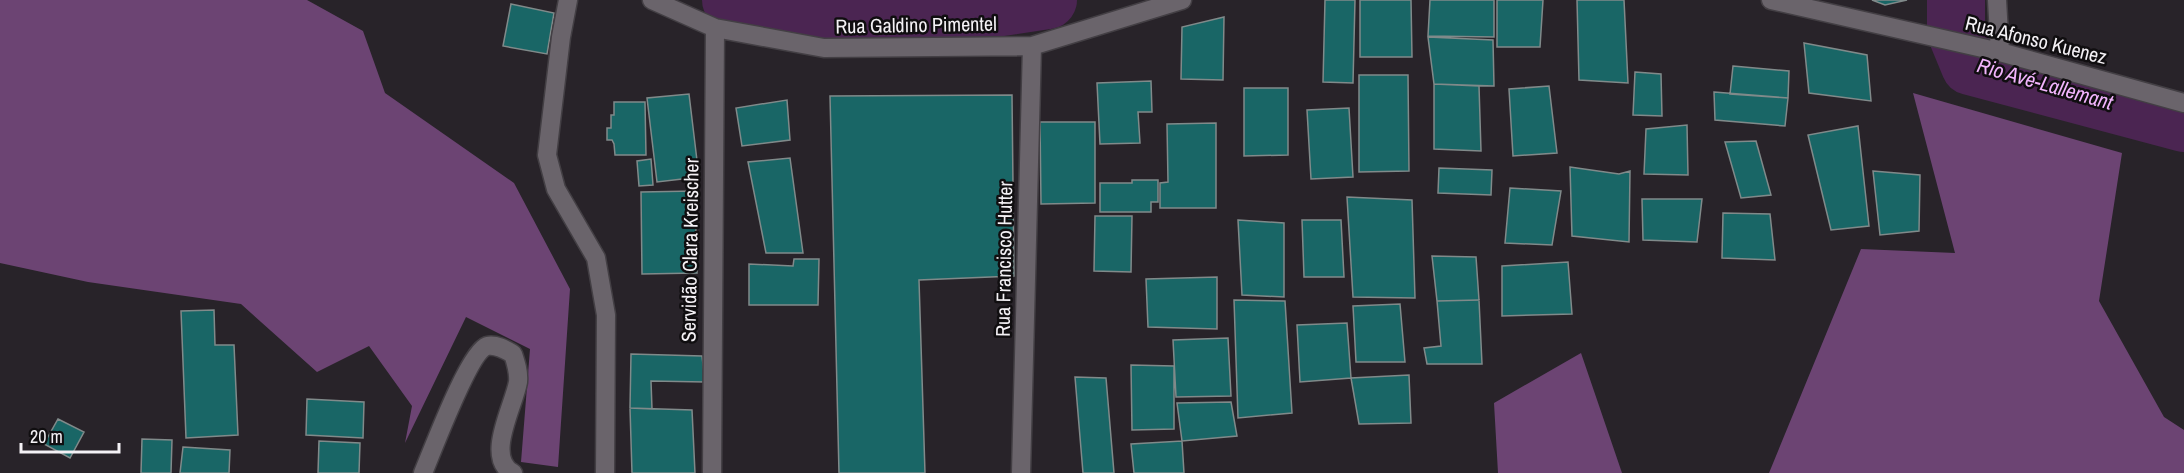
<svg xmlns="http://www.w3.org/2000/svg" width="2184" height="473" font-family="'Archivo Narrow',sans-serif">
	<style>
		.forest { fill: #6c4473 }
		.lines { fill: none; stroke-linecap: round; stroke-linejoin: round }
		.river { stroke: #4b2552; stroke-width: 58 }
		.building { fill: #196666; stroke: #808a8a; stroke-width: 1.5 }
		.street-casing { stroke: #433f44; stroke-width: 21 }
		.street { stroke: #6a646b; stroke-width: 18 }
		.labels { text-anchor: middle; stroke-width: 5; stroke-linejoin: round; paint-order: stroke }
		.street-label { font-size: 20px; fill: #f4f1f5; stroke: #100e10 }
		.water-label { font-size: 21px; font-style: italic; fill: #f2b4fd; stroke: #100e10 }
	</style>
	<rect width="100%" height="100%" fill="#282329"/>
	<path class="forest" d="M0,0h307l56,31 22,62 129,90 56,106 -12,178 -37,-5 9,-113 -64,-32 -61,126 7,-37 -43,-60 -52,26 -76,-68 -153,-22 -88,-19z
		M1913,93l209,60 -23,148 65,116 20,13v43h-415l92,-224 94,4z
		M1581,353l41,120h-124l-4,-70z"/>
	<g class="lines">
		<path class="river" d="M731,0c97,41 215,15 317,0
			M1956,0v32l14,34 214,57"/>
	</g>
	<path class="building" d="M1325,0h30l-2,83 -30,-1z
		M1360,0h51l1,57h-52z
		M1430,0h64v37l-66,-1z
		M1497,0h46l-3,47h-43z
		M1577,0h47l4,83 -49,-3z
		M1872,0h35l-22,5z
		M511,4l43,9 -7,41 -44,-8z
		M1224,17l-1,63 -42,-1 1,-52z
		M1428,37l65,3 1,46 -60,-2z
		M1804,43l63,12 4,46 -62,-8z
		M1733,66l56,5 -1,27 -58,-4z
		M1635,72l26,2 1,42 -29,-1z
		M1359,75h49l1,96 -50,1z
		M1151,81l1,31h-14l2,31 -40,1 -3,-61z
		M1434,84l45,2 2,65 -47,-2z
		M1549,86l8,67 -44,3 -4,-67z
		M1244,88h44v67l-44,1z
		M1714,92l74,6 -3,28 -70,-6z
		M689,94l10,83 -42,5 -10,-84z
		M1012,95l2,181 -95,4 6,193h-86l-9,-377z
		M787,100l3,40 -48,6 -6,-38z
		M614,102h31l1,53h-31l-1,-11 -2,-4h-5v-12h4v-13h3z
		M1349,108l4,69 -42,2 -4,-69z
		M1040,122h55v81l-54,1z
		M1216,123v85h-56v-25l8,-1 -1,-58z
		M1687,125l1,50 -44,-1 2,-45z
		M1858,126l11,100 -38,4 -23,-95z
		M1756,141l15,54 -30,3 -16,-56z
		M790,158l13,95h-37l-18,-91z
		M651,159l2,26 -14,1 -2,-25z
		M1570,167l49,7 11,-3 -1,71 -57,-6z
		M1439,168l53,2 -1,25 -53,-2z
		M1873,171l47,4 -1,56 -39,4z
		M1132,180h26v22h-7v10h-51v-29h32z
		M1510,188l51,3 -9,54 -47,-2z
		M695,191l2,82 -55,1 -1,-82z
		M1347,197l65,3 3,98 -62,-1z
		M1642,199h60l-5,43 -54,-2z
		M1723,213l47,1 5,46 -53,-2z
		M1095,216h37l-1,56 -37,-1z
		M1238,220l46,3v74l-42,-2z
		M1302,220h39l3,57h-40z
		M1432,256l44,1 3,43 -42,1z
		M794,259h25l-1,46h-69v-41l44,2z
		M1568,262l4,52 -70,2v-50z
		M1217,277v52l-69,-2 -2,-48z
		M1234,300l51,1 7,112 -54,5z
		M1479,300l3,64h-55l-3,-16 17,-2 -4,-45z
		M1400,304l5,58h-49l-3,-56z
		M214,310l1,35h19l4,90 -52,3 -5,-127z
		M1347,323l4,55 -51,4 -3,-57z
		M1228,338l3,58 -55,1 -3,-57z
		M631,354l71,2 3,26 -54,-1 1,28 -22,-1z
		M1131,365l43,1v63l-42,1z
		M1409,375l2,48 -52,1 -8,-46z
		M1075,377l31,1 8,95h-31z
		M307,399l57,3 -1,36 -57,-3z
		M1231,402l6,34 -55,5 -5,-38z
		M630,408l62,2 3,63h-63z
		M58,419l26,13 -14,26 -26,-14z
		M142,439l30,1 -1,33h-30z
		M319,441l41,2 -1,30h-41z
		M1182,441l2,32h-50l-3,-29z
		M183,447l47,3 -1,23h-49z"/>
	<g class="lines">
		<defs>
			<path id="street" d="M568,0l-7,37 -14,118 9,34 40,69 10,57 -1,158
				M652,0l63,28 109,20 208,-2 150,-46
				M1771,0l229,52 184,51
				M1997,0l3,52
				M423,473c9,-21 46,-121 64,-127 10,-2 19,4 26,8 3,9 6,18 5,28 -4,24 -34,76 -5,91
				M712,473l3,-445
				M1021,473l11,-427"/>
		</defs>
		<use href="#street" class="street-casing"/>
		<use href="#street" class="street"/>
	</g>
	<g class="labels">
		<g class="street-label">
			<text transform="translate(916 25) rotate(-1)" y="7">Rua Galdino Pimentel</text>
			<text transform="translate(2036 40) rotate(14)" y="7">Rua Afonso Kuenez</text>
			<text transform="translate(690 250) rotate(-89)" y="7">Servidão Clara Kreischer</text>
			<text transform="translate(1004 259) rotate(-89)" y="7">Rua Francisco Hutter</text>
		</g>
		<g class="water-label">
			<text transform="translate(2045 84) rotate(16)" y="7">Rio Avé‐Lallemant</text>
		</g>
	</g>
	<path d="M21 443v9h98v-9" fill="none" stroke="#f4f1f5" stroke-width="3"/>
	<text x="30" y="443" font-size="18" fill="#f4f1f5" stroke="#100e10" stroke-width="4.5" paint-order="stroke">20 m</text>
</svg>
